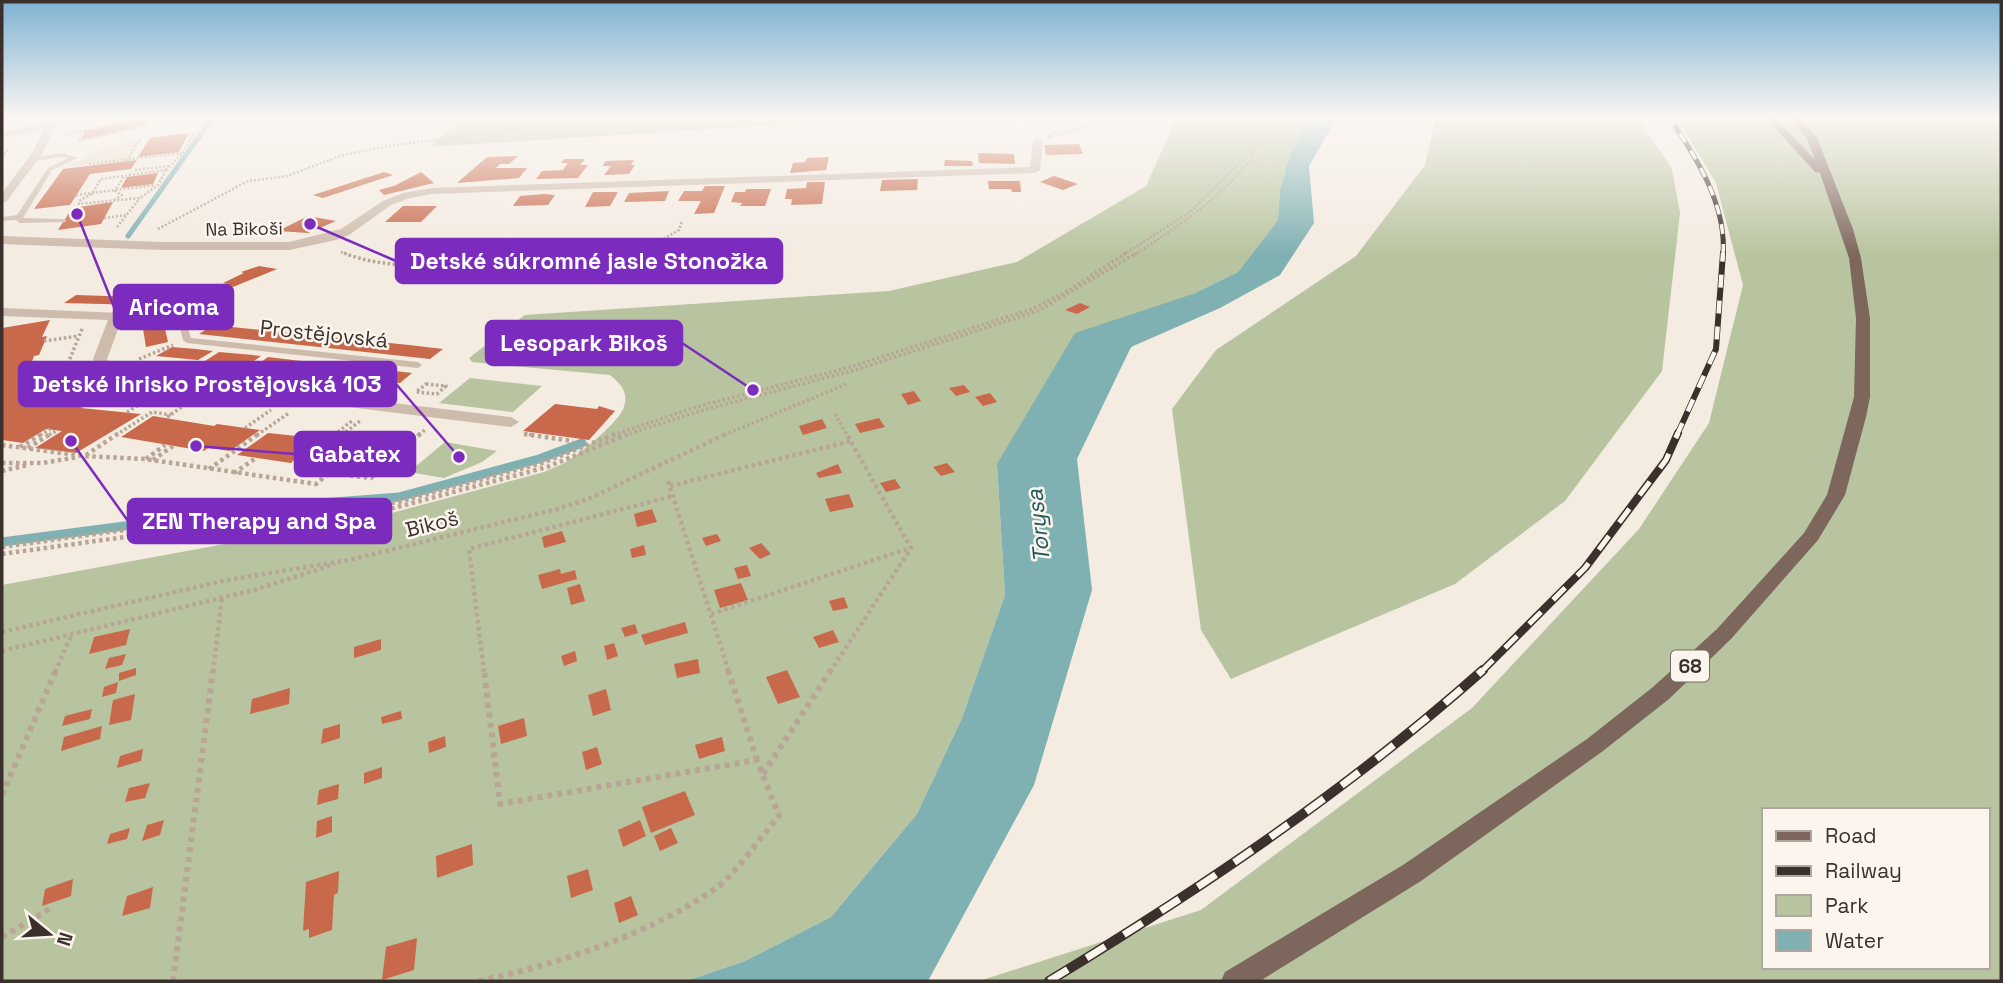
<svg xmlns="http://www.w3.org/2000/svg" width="2003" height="983" font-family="'Space Grotesk',sans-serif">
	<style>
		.green { fill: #b8c4a0; fill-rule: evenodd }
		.plaza { fill: #ecdcc8 }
		.water { fill: #7fb0b2 }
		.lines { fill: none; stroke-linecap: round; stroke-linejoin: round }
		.stream-far1 { stroke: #7fb0b2; stroke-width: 5 }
		.stream { stroke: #7fb0b2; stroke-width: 9 }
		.building { fill: #c8694b }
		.path-far3 { stroke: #b9a596; stroke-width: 2.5; stroke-dasharray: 2 2; stroke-linecap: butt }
		.path-far2 { stroke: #b9a596; stroke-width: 3.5; stroke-dasharray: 2.5 2.5; stroke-linecap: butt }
		.path-far1 { stroke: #b9a596; stroke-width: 4.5; stroke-dasharray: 3.5 3.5; stroke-linecap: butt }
		.path { stroke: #b9a596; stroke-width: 6; stroke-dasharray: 5 5; stroke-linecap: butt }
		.service { fill: #cdbbac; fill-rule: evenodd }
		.minor { fill: #cdbbac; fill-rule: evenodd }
		.tertiary { fill: #cdbbac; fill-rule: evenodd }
		.primary { fill: #7d675c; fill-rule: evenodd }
		.rail-far3-casing { stroke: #3b302b; stroke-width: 5 }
		.rail-far2-casing { stroke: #3b302b; stroke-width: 6 }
		.rail-far1-casing { stroke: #3b302b; stroke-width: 8 }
		.rail-casing { stroke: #3b302b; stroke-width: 10 }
		.rail-far3 { stroke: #fbf5ee; stroke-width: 3.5; stroke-dasharray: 10; stroke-linecap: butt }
		.rail-far2 { stroke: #fbf5ee; stroke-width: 4.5; stroke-dasharray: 13; stroke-linecap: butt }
		.rail-far1 { stroke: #fbf5ee; stroke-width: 5; stroke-dasharray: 17; stroke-linecap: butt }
		.rail { stroke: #fbf5ee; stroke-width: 7; stroke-dasharray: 22; stroke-linecap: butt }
		.labels { text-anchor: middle; stroke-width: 5; stroke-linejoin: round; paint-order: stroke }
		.far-street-label { font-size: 18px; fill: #3b302b; stroke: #fbf5ee }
		.shield { fill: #fbf5ee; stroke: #756b66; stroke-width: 2 }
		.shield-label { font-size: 19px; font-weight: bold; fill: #3b302b }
		.street-label { font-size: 21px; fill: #3b302b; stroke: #fbf5ee }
		.water-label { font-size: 23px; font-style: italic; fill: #1f5a5e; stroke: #fbf5ee }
		.leader { fill: none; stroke: #7b2cbf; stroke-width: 2.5 }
		.callout-dot { fill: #7b2cbf; stroke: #fbf5ee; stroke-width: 2.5 }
		.callout { fill: #7b2cbf; stroke: #7b2cbf; stroke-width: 2.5 }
		.callout-label { font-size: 23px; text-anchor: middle; font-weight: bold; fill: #fff }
	</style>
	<rect width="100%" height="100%" fill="#f4ebe1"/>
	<path class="green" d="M466,117h434l-471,30z
		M1177,117h128l-3,16 -11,18 -11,39 -2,30 -40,52 -45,22 -196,170 8,131 -43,123 -45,96 -86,103 -86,44 -59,20h-684v-396l386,-71 156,-42c8,-4 18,-7 25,-12 13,-8 51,-39 55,-53 5,-15 -4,-24 -14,-32l-138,-13 -3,-4 56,-43 364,-24 128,-29 129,-76z
		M1436,117h201l35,52 8,44 -18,158 -97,130 -110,83 -224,95 -30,-49 -29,-221 44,-59 140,-94 69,-91z
		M1676,117h325v864h-1022l222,-71 271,-202 167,-179 70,-106 34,-138 -27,-102zM1763,810h224v157h-224z
		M470,378l72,8 -29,26 -74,-9z
		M445,442l52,9 -15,11 -38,16 -35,-6z"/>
	<path class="plaza" d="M140,139l-13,20 -68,9 19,-6 12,-8z"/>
	<path class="water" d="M1305,117h32l-28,49 5,57 -34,52 -60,33 -89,39 -54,112 15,131 -58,195 -106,196h-242l59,-20 86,-44 86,-103 45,-96 43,-123 -8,-131 78,-131 118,-39 45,-22 40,-52 2,-30 11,-39 11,-18z"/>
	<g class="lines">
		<path class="stream-far1" d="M128,236l85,-119"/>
		<path class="stream" d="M2,542l268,-35 129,-10 140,-38 43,-16"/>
	</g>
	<path class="building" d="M146,117l-1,8 -63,15 2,-9z
		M189,133l-10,19 -41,5 12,-19z
		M1079,144l4,10 -37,1 -2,-10z
		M978,153l36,1 1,10 -36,-1z
		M518,156l-9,8h-9l-4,4h31l-8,10 -62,5 30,-26z
		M829,157l-3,13 -36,3 3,-10 12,-1 2,-4z
		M564,159h21l-5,6h8l-10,13 -42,1 6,-8 21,-1 5,-7h-7z
		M137,160l-6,9 -41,5 -20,31 -36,4 29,-40z
		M634,160l-3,5h4l-6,9 -25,1 7,-9h-9l4,-5z
		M945,160l27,1 1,5h-29z
		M384,172l9,3 -70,23 -10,-3z
		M421,172l13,11 -50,12 -5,-5 15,-4z
		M158,173l-5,11 -32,4 6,-11z
		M1054,176l24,8 -15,6 -23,-8z
		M918,179l-1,11 -37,1 2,-11z
		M988,181h32l1,11h-9l-1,-3h-22z
		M807,182h18l-3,22 -31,1 1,-6h-7l2,-10 19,-1z
		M705,186h20l-11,27 -20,1 7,-13h-23l6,-10h18z
		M746,189h25l-6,17h-25l2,-3 -11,-1 4,-10h10z
		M669,191l-4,10 -41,1 5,-9z
		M593,192h25l-8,14 -25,1z
		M544,194l11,1 -7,10 -35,1 7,-10z
		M113,202l-12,22 -43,6 14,-22z
		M403,206h34l-16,16h-36z
		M308,216l28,5 -28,12 -30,-2z
		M259,266l18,3 -44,18 -9,-1 4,-2 -5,-1 21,-10 -3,-1z
		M76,295l31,1 44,1 -12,8 -75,-2z
		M1080,303l10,4 -13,7 -12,-4z
		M50,320l-8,17 5,-1 -8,19 -5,1 -3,8 4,-1 -13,30 30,-10 5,4 -30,12 58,7 -4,2 60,6 -65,39 -41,-5 27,-17 -16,-2 -23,14 -21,-3v-112z
		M164,324l4,18 -22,5 -3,-18z
		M213,325l196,20 34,4 -13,10 -231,-25z
		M172,347l24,2 17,2 -15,9 -42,-4z
		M219,352l34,3 8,1 -14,10 -42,-5z
		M268,357l25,3 17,2 -13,9 -43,-4z
		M368,368l9,1 35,4 -12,10 -45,-5z
		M964,385l6,7 -14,4 -7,-8z
		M914,391l7,10 -13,4 -7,-11z
		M990,393l7,9 -14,4 -8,-9z
		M555,404l42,5 2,-3 16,5 -26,29 -66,-9z
		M153,416l61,10 3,-2 43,6 -30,21 -22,-3 -4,3 -83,-14z
		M879,418l6,9 -25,6 -5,-9z
		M822,419l5,9 -24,7 -4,-9z
		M268,433l95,10 7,-5 35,4 -37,31 -59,-8 3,-2 -18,-3 -3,3 -54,-8z
		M947,463l8,9 -14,4 -8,-9z
		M838,464l4,9 -23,5 -3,-5z
		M895,479l6,9 -15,4 -6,-9z
		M849,494l5,13 -24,5 -5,-13z
		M652,509l5,13 -20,5 -3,-13z
		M562,531l4,11 -22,6 -2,-11z
		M717,534l4,7 -15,5 -4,-8z
		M761,543l10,11 -11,5 -11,-11z
		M644,545l2,10 -14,3 -2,-9z
		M747,565l4,11 -13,3 -4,-11z
		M560,569l1,5 14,-4 2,9 -35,10 -4,-14z
		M741,583l7,17 -28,8 -6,-18z
		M580,584l5,17 -14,4 -4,-17z
		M844,597l4,11 -15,3 -4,-10z
		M685,622l3,11 -43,12 -4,-10z
		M635,624l3,9 -13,4 -4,-9z
		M130,629l-4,16 -37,9 5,-17z
		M833,630l6,12 -20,6 -6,-11z
		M381,639v11l-27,8v-11z
		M614,643l4,13 -11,4 -3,-14z
		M575,651l2,10 -13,5 -3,-10z
		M126,654l-4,11 -17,4 4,-11z
		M698,659l2,14 -23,5 -3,-14z
		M136,668v7l-17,6v-8z
		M787,670l13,27 -22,7 -12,-27z
		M118,682l-2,11 -14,4 2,-10z
		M290,688l-1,16 -39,10 2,-15z
		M606,689l5,21 -18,6 -5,-21z
		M135,694l-4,26 -22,5 4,-25z
		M92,709l-2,10 -28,7 3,-10z
		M401,711l1,8 -20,5 -1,-7z
		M524,718l3,18 -26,8 -3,-18z
		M340,724v14l-19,6 2,-15z
		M102,726l-2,13 -39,12 3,-14z
		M445,736l1,11 -17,6 -1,-11z
		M722,737l3,14 -26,8 -4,-14z
		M597,747l5,17 -16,6 -4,-18z
		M143,749l-2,12 -24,7 3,-12z
		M382,767v11l-18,6v-11z
		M150,783l-5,15 -20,4 4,-14z
		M339,784l-1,15 -21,6 2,-15z
		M685,791l10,24 -44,18 -9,-26z
		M332,816v16l-16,6 1,-17z
		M164,820l-4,15 -18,6 5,-16z
		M640,820l6,16 -23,11 -5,-17z
		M130,828l-3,11 -20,5 3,-10z
		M671,828l7,15 -18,8 -6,-15z
		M472,844l1,21 -36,13 -1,-22z
		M588,869l5,21 -22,8 -4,-22z
		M339,871l-1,22 -4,2 -2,35 -23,8v-9l-6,2 3,-49z
		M73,879l-2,17 -29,10 3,-17z
		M153,887l-3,21 -28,8 5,-20z
		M631,896l7,19 -19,8 -5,-20z
		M417,938l-3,32 -32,10 4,-33z"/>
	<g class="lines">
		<path class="path-far3" d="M68,125l35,-8
			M82,131l-3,10 69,-16v-8
			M65,135l75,-18
			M1051,136l24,-19
			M1048,137l54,-15 -3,-5
			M2,158l7,-10
			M127,161l14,-23
			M89,164l93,-11
			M135,170l34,-4
			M166,170l16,-16 12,-21
			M166,170l-8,15 -18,13 -61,6v-3l13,-7 9,-15z
			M76,195l79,-10
			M114,200l8,-5 -7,-4 9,-15
			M104,218l22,-3
			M117,227l23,-29
			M158,229l90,-48 39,-5 53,-20 49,-10 128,-17 32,-12
			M341,252l8,3
			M636,255l43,-25 3,-9
			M1123,255l68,-44 63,-62
			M1134,255c52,-33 118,-78 140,-138"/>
		<path class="path-far2" d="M344,253c32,13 67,12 101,14 59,4 118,7 177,4l5,-11 12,-7
			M82,329l-22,54 44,6
			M44,341l34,-5
			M139,359l34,-14
			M28,380l36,-7
			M426,384l20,2 -9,8 -21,-2z
			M54,385l32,-11
			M52,402l26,-16
			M127,412l26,-16
			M835,414l12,21
			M167,417l25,-17
			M245,428l26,-18
			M524,434l9,1
			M40,435l10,-6
			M49,435l9,-5
			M116,435l36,-23 19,3
			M257,435l32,-22
			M334,435l19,-15
			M342,435l18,-14
			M419,435l7,-6
			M613,435l83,-28 154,-40 182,-58 34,-17 60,-39
			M625,435l75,-24 155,-41 183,-59 99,-58
			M724,435l125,-52"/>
		<path class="path-far1" d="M524,434l49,7
			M329,439l7,-6
			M336,440l8,-7
			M2,445l82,11 61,3 171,25 18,-15
			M20,447l23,-14
			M28,448l24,-15
			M86,455l33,-22
			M146,459l19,-14
			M153,460l20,-14
			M2,463h40l36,-6
			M209,469l51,-36
			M2,471l26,-6
			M234,473l22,-15
			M329,473l42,5 50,-45
			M668,481l61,191
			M670,486l181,-45
			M2,547l231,-32 115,-6 50,-7 144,-39 76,-30
			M2,554l224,-31 168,-15 153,-41 84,-34
			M711,614l199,-66
			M2,632l225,-52 122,-20 208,-51 31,-10 140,-66
			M2,651l252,-61 81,-26
			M55,672l16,-36
			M213,672l9,-74
			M484,672l-15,-123 204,-53
			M830,672l81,-124 -65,-115"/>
		<path class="path" d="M728,670l29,90
			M763,774l68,-104
			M2,795l54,-125
			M2,937l49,-29
			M173,981l40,-311
			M479,981c79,-17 170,-46 237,-93 18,-12 47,-54 63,-72l-22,-56 -257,44 -16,-134"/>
		<path class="service" d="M1682,117h12l98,19 -3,2z
			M62,153l16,5 -26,12 -29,48 41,1 2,1v2l-46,1 -4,-3 -14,1v-4l15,-2 31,-47 21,-10 -7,-1 -29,4 -3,-2 1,-1z
			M113,314l71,2 7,22 227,24 4,3 -4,3 -231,-25 -4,-3 -5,-20 -62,-2 -4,-2z"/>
		<path class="minor" d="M52,122l3,1v4l-53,11v-6z
			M1038,139l5,3 -3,28 -5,3 -603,21 -22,4 -19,7 -42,30 -13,5 -47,10h-127l-160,-6v-8l160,6h127l52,-13 42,-28 20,-8 29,-5 598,-21 3,-25z
			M2,308l119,5 2,3 -16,43 3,7 8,4 393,47 8,5 -8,5 -397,-49 -16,-7 -5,-12 15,-39 -106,-4z"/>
		<path class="tertiary" d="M50,117h10l-18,37 -36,48 -4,1v-10l30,-40z"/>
		<path class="primary" d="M1765,117h10l40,43 -8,-21 -18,-22h10l18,21 36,91 8,29 9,60v79l-4,20 -21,78 -27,45 -87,99 -62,60 -66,52 -182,130 -161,100h-39l4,-9 178,-107 184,-126 66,-52 64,-58 87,-96 23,-38 27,-98 2,-79 -7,-60 -29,-85 -5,-1z"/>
		<defs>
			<path id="rail-far3" d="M1669,117c27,40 58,88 54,138"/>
			<path id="rail-far2" d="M1677,435l39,-86 7,-96"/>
			<path id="rail-far1" d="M1481,672l104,-104 81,-108 12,-27"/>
			<path id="rail" d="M1049,981c153,-93 300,-192 434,-311"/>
		</defs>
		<use href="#rail-far3" class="rail-far3-casing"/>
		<use href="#rail-far2" class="rail-far2-casing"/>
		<use href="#rail-far1" class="rail-far1-casing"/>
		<use href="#rail" class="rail-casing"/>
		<use href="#rail-far3" class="rail-far3"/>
		<use href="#rail-far2" class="rail-far2"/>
		<use href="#rail-far1" class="rail-far1"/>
		<use href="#rail" class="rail"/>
	</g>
	<linearGradient id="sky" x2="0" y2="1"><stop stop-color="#7eb2d2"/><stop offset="0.46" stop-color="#faf6f2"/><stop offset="1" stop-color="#faf6f2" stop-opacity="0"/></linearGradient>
	<rect width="2003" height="255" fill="url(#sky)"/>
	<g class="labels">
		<g class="far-street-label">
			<text transform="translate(244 229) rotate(-1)" y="6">Na Bikoši</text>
		</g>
		<rect class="shield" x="1671" y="650.5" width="38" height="31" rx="5"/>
		<g class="shield-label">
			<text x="1690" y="673">68</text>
		</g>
		<g class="street-label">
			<text transform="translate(324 334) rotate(6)" y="7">Prostějovská</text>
			<text transform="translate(432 524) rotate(-14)" y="7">Bikoš</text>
		</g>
		<g class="water-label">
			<text transform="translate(1038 526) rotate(-96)" y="8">Torysa</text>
		</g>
	</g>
	<path class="leader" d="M310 224L396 261M77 214L114 307M753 390L682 343M459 457L396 384M196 446L295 454M71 441L128 521"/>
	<g class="callout-dot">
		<circle cx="310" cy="224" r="7"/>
		<circle cx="77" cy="214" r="7"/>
		<circle cx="753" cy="390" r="7"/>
		<circle cx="459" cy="457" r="7"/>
		<circle cx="196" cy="446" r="7"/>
		<circle cx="71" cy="441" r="7"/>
	</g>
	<g class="callout">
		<rect x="396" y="239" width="386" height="44" rx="7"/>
		<rect x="114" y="285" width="119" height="44" rx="7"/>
		<rect x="486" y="321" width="196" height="44" rx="7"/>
		<rect x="19" y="362" width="377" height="44" rx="7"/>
		<rect x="295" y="432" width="120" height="44" rx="7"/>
		<rect x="128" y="499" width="263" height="44" rx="7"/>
	</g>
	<g class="callout-label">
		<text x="589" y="269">Detské súkromné jasle Stonožka</text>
		<text x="174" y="315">Aricoma</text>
		<text x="584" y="351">Lesopark Bikoš</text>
		<text x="207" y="392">Detské ihrisko Prostějovská 103</text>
		<text x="355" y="462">Gabatex</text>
		<text x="259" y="529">ZEN Therapy and Spa</text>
	</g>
	<rect width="2003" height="983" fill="none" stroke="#3b302b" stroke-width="7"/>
	<rect x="1762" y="808" width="228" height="161" fill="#fbf5ee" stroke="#aea6a0" stroke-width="2"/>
	<rect x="1776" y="831" width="35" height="10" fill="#7d675c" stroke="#aea6a0" stroke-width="2"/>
	<text x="1825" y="843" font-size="21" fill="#3b302b">Road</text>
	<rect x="1776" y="866" width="35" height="10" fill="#3b302b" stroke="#aea6a0" stroke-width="2"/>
	<text x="1825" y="878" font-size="21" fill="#3b302b">Railway</text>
	<rect x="1776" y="895" width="35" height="21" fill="#b8c4a0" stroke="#aea6a0" stroke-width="2"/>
	<text x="1825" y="913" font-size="21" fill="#3b302b">Park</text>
	<rect x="1776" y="930" width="35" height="21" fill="#7fb0b2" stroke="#aea6a0" stroke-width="2"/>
	<text x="1825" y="948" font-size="21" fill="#3b302b">Water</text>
	<g transform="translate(49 934) rotate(108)" stroke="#fbf5ee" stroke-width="5" paint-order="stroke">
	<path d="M0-5L12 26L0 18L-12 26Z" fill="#3b302b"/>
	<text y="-10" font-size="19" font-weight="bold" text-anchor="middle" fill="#3b302b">N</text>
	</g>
</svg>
